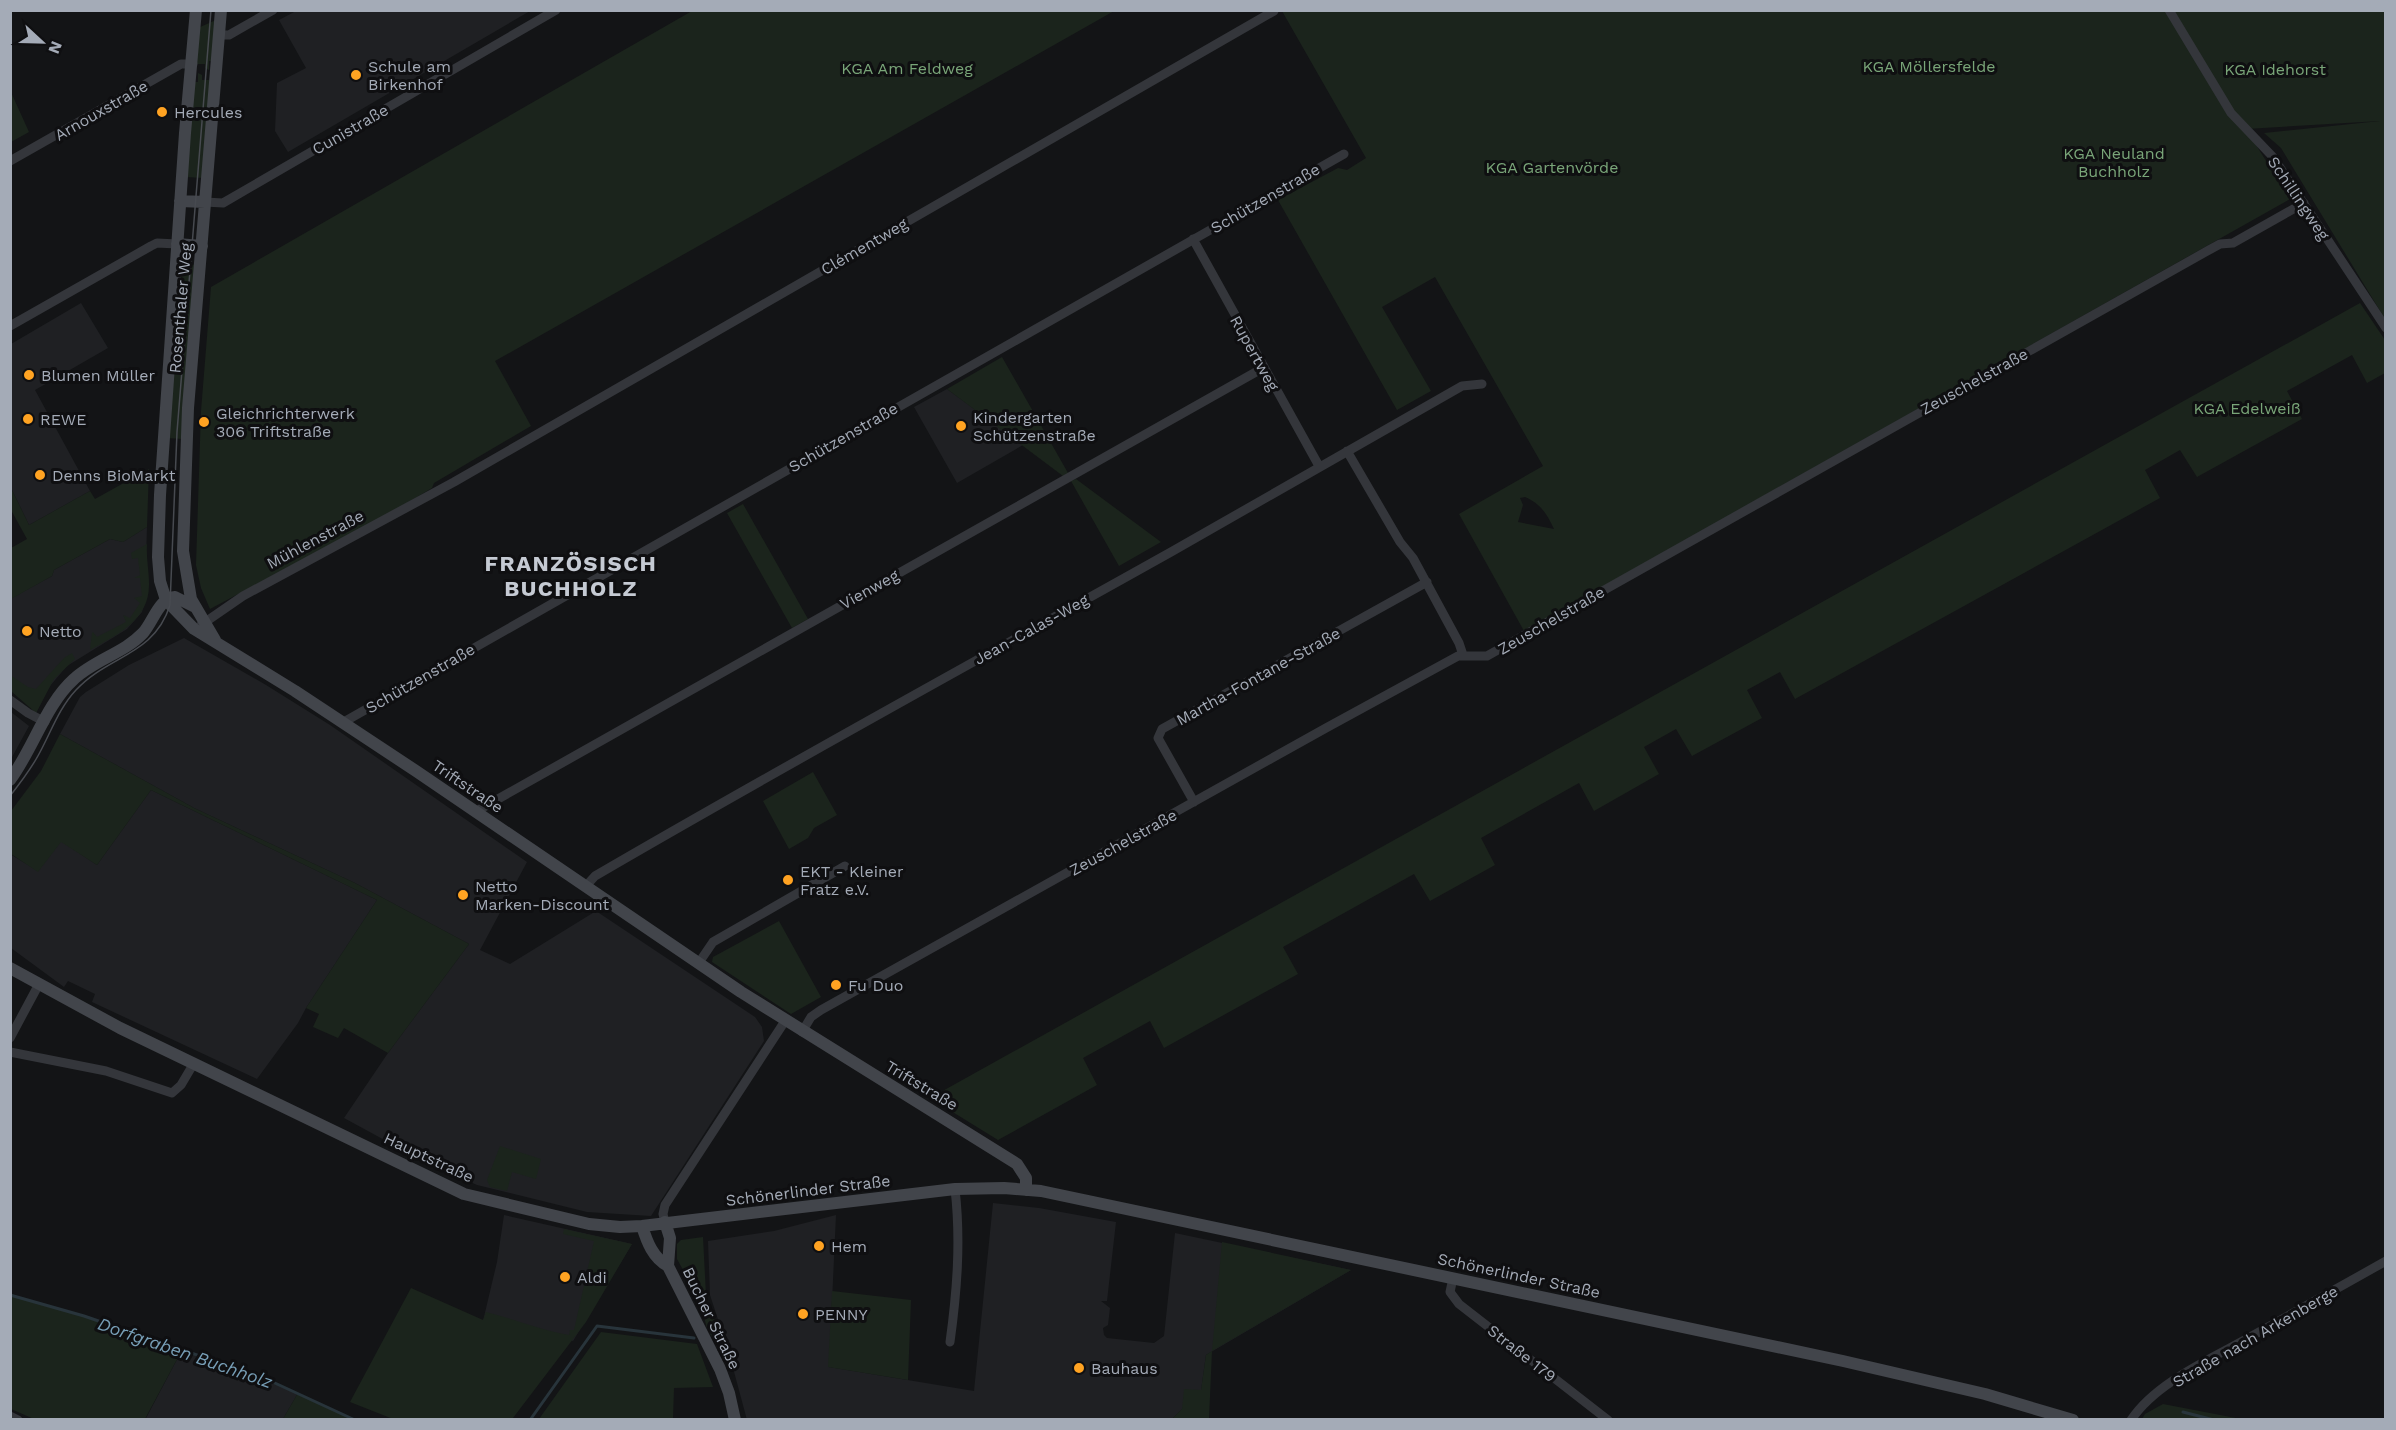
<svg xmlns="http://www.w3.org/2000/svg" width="2396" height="1430" font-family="'Work Sans',sans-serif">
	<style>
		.built { fill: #1f2023 }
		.green { fill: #1b241c; fill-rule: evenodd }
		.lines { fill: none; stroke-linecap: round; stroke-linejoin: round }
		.stream { stroke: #28343b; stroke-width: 3 }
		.street { stroke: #34363b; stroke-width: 9 }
		.secondary { stroke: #42454b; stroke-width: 12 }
		.tram { stroke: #474a50; stroke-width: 1.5 }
		.poi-dot { fill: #ffa322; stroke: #0f0f11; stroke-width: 2 }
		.labels { text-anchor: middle; stroke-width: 6; stroke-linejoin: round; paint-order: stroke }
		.poi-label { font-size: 16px; fill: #a4abb7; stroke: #0f0f11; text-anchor: start }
		.park-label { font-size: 16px; fill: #79a578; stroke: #0f0f11 }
		.street-label { font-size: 16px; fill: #a4abb7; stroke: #0f0f11 }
		.water-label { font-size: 18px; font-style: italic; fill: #779eb6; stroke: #0f0f11 }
		.district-label { font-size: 22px; font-weight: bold; letter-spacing: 1.5px; fill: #c5cad3; stroke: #0f0f11 }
	</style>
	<rect width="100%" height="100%" fill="#131416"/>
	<path class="built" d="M296,11h234l-242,141 -13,-21 2,-48 29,-15 -27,-48z
		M81,303l27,45 -73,42 55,101 -61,34 -18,-37v-144z
		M947,389l76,56 -66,38 -43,-76z
		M147,527l-1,33 3,24 -7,28 -15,17 -60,37 -18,21 -13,26 -2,-1 -2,-4 -21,-17 -1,-92 42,-23 2,-6 56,-31 13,3z
		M184,638l82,47 64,40 197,137 -47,88 30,14 86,-53 159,106 7,10 2,14 -113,175 -64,-4 -110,-27 -65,-30 -68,-37 44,-65 81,-109 -114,-61 -161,-75 -134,-74 20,-37 6,-5 43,-27z
		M11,712l18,14 -18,33z
		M151,790l226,110 -71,108 -8,15 -41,56 -165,-77 3,-8 -27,-13 -4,6 -53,-39 -1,-94 28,17 23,-30 36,24z
		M993,1203l46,5 77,14 -9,79h-6l9,7 -2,17 -5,3 1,7 3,3 47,5 10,-7 11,-103 176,37 -145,85 -5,36 -29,28 -425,1 -18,-67 -19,-58 -2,-54 66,-10 62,-16 -7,152 145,24z
		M504,1215l128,29 -59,97 -90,-20 14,-59z
		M182,1350l82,28 34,15 -15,26 -138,1z"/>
	<path class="green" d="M692,11h422l-619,350 36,65 -97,57 -2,5 -35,21 -187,100 -9,-21 -5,-23 5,-154 10,-124z
		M1282,11h1103v308l-104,-171 -17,-15 116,-12 -134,8 44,70 -766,432 -65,-117 84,-48 -108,-189 -53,30 49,84 -34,19 -119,-210 60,-32 9,2 19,-12zM1525,497c16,7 22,17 29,32l-36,-7 5,-17 -3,-7z
		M216,20l-3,41h-4v9l-4,-2v-4h-9l2,-36z
		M198,73l4,2v5h10l-9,98 -17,-1 8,-95h4z
		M10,90l19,42 -18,10h-1z
		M179,263l17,2 -12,174 -18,-1z
		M2360,303l25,37v33l-18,10 -15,-28 -65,36 15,28 -105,58 -17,-27 -35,20 15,28 -365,201 -15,-27 -33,18 15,28 -70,38 -16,-27 -32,18 15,27 -65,37 -15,-28 -98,55 14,27 -65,36 -16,-27 -131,73 15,27 -134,74 -14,-27 -67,37 14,27 -99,55 -68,-42z
		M1002,357l66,116 -5,3 -116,-87z
		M149,469l-2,58 -24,15 -13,-3 -56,31 -2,6 -41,23v-51l16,-9 -16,-29v-22l18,37 61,-34 5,8z
		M1076,479l85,63 -42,24 -48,-85z
		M743,504l65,115 -16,9 -65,-115z
		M147,544c-1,14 2,26 2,39 1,37 -31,51 -59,67l2,-17 1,-1 4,5 29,-15 -3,-7 7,3 10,-15 -6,-5 8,-2 -2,-18h-6l6,-3 -2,-17 -6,1 -1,-6z
		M72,653l3,6 -21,20 -18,34 -25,-22 -1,-16 18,12 8,2 28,-31z
		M60,734l134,74 161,75 114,61 -81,109 -44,-25 -6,10 -25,-11 6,-13 -13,-6 71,-108 -226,-110 -54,75 -36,-23 -23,30 -27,-18v-43l30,-40z
		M813,772l24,43 -23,13 -6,10 -19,11 -26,-48z
		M779,921l42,76 -30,17 -79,-52 1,-5z
		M500,1146l41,13 -5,20 -24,-7 -5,19 -17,-4 -3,-7z
		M564,1229l68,15 -46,78 -73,96 -120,1 -43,-17 61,-114 72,32 3,-8c28,7 54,18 83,23l1,-5h4l20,-89 -31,-7z
		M703,1237l3,58 15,43 -2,2 -5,1 -7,-13 -8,-29 -22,-40v-15l4,-4z
		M1222,1242l129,28 -139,81 -3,68h-37l10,-10 2,-20 17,1 5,-35 6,-4z
		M832,1291l79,9 -3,80 -80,-13z
		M11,1294l73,22 98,34 -37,69h-111l-23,-10z
		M601,1332l96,12 16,43 -39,1 -1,31h-134z
		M298,1393l57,26h-72z
		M2163,1404l78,15h-99l3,-5z"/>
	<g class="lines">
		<path class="stream" d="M10,1295l74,21 180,62 91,42
			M2183,1412l31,8
			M530,1420l67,-94 97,12"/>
		<path class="street" d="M2169,10l62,103 42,44 113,171
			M219,35h10l44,-25
			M10,161l171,-97h12
			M205,202l18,1 333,-193
			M1193,239l126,227
			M10,326l141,-80 6,-3 20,1
			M1347,451l53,91 13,16 46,85 4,12
			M201,625l42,-29 211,-114 820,-471
			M10,700l18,13 17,9
			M342,723l1002,-569
			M1194,802l-36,-64 4,-9 265,-147
			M475,812l788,-444
			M586,886l9,-10c190,-111 383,-216 576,-324 97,-55 194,-111 291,-166l20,-2
			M698,964l15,-22 132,-76
			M802,1032l9,-15 10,-7 505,-282 132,-72h29l722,-406 11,-6 13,-1 71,-40
			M10,1038l29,-54
			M10,1052l96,19 66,22 9,-8 13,-22
			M665,1222l-2,-8 2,-9 120,-184
			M1453,1278l-3,14 9,12 149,116
			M950,1342c7,-51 11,-101 5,-153
			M10,1416l8,4
			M2131,1420c25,-38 82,-62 121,-84 44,-25 89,-50 134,-75"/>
		<path class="secondary" d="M196,10l-11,123 -25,362 -2,62 2,24 6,19 28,29 101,62 121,80 325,221 276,172 9,14v12
			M180,201l25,1
			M177,244l25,2
			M215,640l-24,-41 -8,-48 5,-143 33,-398
			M10,780c23,-31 36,-76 64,-101 20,-19 50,-26 69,-46 10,-11 16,-35 32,-36l20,10
			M10,968l110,60 344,166 125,30 31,3 22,-1 313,-37 49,-1 37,3 802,170 142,33 88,26
			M665,1222l5,16 -2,28 52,103 9,24 6,27
			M642,1226c5,16 11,32 26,40"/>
		<path class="tram" d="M10,796c11,-14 21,-27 29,-42 12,-22 20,-46 37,-64 32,-35 78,-34 94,-85l7,-173 34,-422"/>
	</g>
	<g class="poi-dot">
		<circle cx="356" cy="75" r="6"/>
		<circle cx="162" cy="112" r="6"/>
		<circle cx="29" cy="375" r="6"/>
		<circle cx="28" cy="419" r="6"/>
		<circle cx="204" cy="422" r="6"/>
		<circle cx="961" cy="426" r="6"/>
		<circle cx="40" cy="475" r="6"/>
		<circle cx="27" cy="631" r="6"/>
		<circle cx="788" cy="880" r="6"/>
		<circle cx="463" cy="895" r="6"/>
		<circle cx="836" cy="985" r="6"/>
		<circle cx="819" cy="1246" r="6"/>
		<circle cx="565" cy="1277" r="6"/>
		<circle cx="803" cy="1314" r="6"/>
		<circle cx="1079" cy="1368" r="6"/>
	</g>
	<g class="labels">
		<g class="poi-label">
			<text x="368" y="72">Schule am<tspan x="368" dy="18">Birkenhof</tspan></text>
			<text x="174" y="118">Hercules</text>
			<text x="41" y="381">Blumen Müller</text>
			<text x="216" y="419">Gleichrichterwerk<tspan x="216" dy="18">306 Triftstraße</tspan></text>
			<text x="973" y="423">Kindergarten<tspan x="973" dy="18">Schützenstraße</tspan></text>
			<text x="40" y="425">REWE</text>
			<text x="52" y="481">Denns BioMarkt</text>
			<text x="39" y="637">Netto</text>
			<text x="800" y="877">EKT - Kleiner<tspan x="800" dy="18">Fratz e.V.</tspan></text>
			<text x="475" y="892">Netto<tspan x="475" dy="18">Marken-Discount</tspan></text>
			<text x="848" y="991">Fu Duo</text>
			<text x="831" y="1252">Hem</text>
			<text x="577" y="1283">Aldi</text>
			<text x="815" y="1320">PENNY</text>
			<text x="1091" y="1374">Bauhaus</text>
		</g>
		<g class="park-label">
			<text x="1929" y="72">KGA Möllersfelde</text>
			<text x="907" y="74">KGA Am Feldweg</text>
			<text x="2275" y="75">KGA Idehorst</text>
			<text x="2114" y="159">KGA Neuland<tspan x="2114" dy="18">Buchholz</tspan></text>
			<text x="1552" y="173">KGA Gartenvörde</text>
			<text x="2247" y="414">KGA Edelweiß</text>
		</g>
		<g class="street-label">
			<text transform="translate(101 110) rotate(-30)" y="6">Arnouxstraße</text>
			<text transform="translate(350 129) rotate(-30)" y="6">Cunistraße</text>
			<text transform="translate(1265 198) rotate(-30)" y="6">Schützenstraße</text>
			<text transform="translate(2299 198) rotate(56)" y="6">Schillingweg</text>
			<text transform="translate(864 246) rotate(-30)" y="6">Clémentweg</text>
			<text transform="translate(180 308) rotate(-85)" y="6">Rosenthaler Weg</text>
			<text transform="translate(1255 353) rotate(61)" y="6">Rupertweg</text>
			<text transform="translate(1974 381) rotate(-29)" y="6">Zeuschelstraße</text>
			<text transform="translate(843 437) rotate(-30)" y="6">Schützenstraße</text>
			<text transform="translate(315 539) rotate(-28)" y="6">Mühlenstraße</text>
			<text transform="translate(869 589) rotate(-29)" y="6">Vienweg</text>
			<text transform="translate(1551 620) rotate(-30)" y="6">Zeuschelstraße</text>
			<text transform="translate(1031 629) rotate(-29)" y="6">Jean-Calas-Weg</text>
			<text transform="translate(1258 676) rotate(-29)" y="6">Martha-Fontane-Straße</text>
			<text transform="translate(420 678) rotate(-30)" y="6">Schützenstraße</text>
			<text transform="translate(468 786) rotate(34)" y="6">Triftstraße</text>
			<text transform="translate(1123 842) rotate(-29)" y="6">Zeuschelstraße</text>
			<text transform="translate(922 1085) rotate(31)" y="6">Triftstraße</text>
			<text transform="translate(429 1157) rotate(25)" y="6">Hauptstraße</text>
			<text transform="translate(808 1190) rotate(-7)" y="6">Schönerlinder Straße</text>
			<text transform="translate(1519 1275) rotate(12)" y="6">Schönerlinder Straße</text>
			<text transform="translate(712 1318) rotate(64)" y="6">Bucher Straße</text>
			<text transform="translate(2255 1336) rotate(-30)" y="6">Straße nach Arkenberge</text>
			<text transform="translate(1522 1353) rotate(38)" y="6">Straße 179</text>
		</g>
		<g class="water-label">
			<text transform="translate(185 1353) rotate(19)" y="6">Dorfgraben Buchholz</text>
		</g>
		<g class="district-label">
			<text x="571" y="571">FRANZÖSISCH<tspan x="571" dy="25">BUCHHOLZ</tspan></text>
		</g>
	</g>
	<rect width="2396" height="1430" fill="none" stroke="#a4abb7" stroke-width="24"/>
	<g transform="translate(42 42) rotate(112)" stroke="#0f0f11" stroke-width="4.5" paint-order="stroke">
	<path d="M0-4.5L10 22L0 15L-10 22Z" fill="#a4abb7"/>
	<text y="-9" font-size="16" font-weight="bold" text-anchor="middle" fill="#a4abb7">N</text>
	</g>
</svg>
